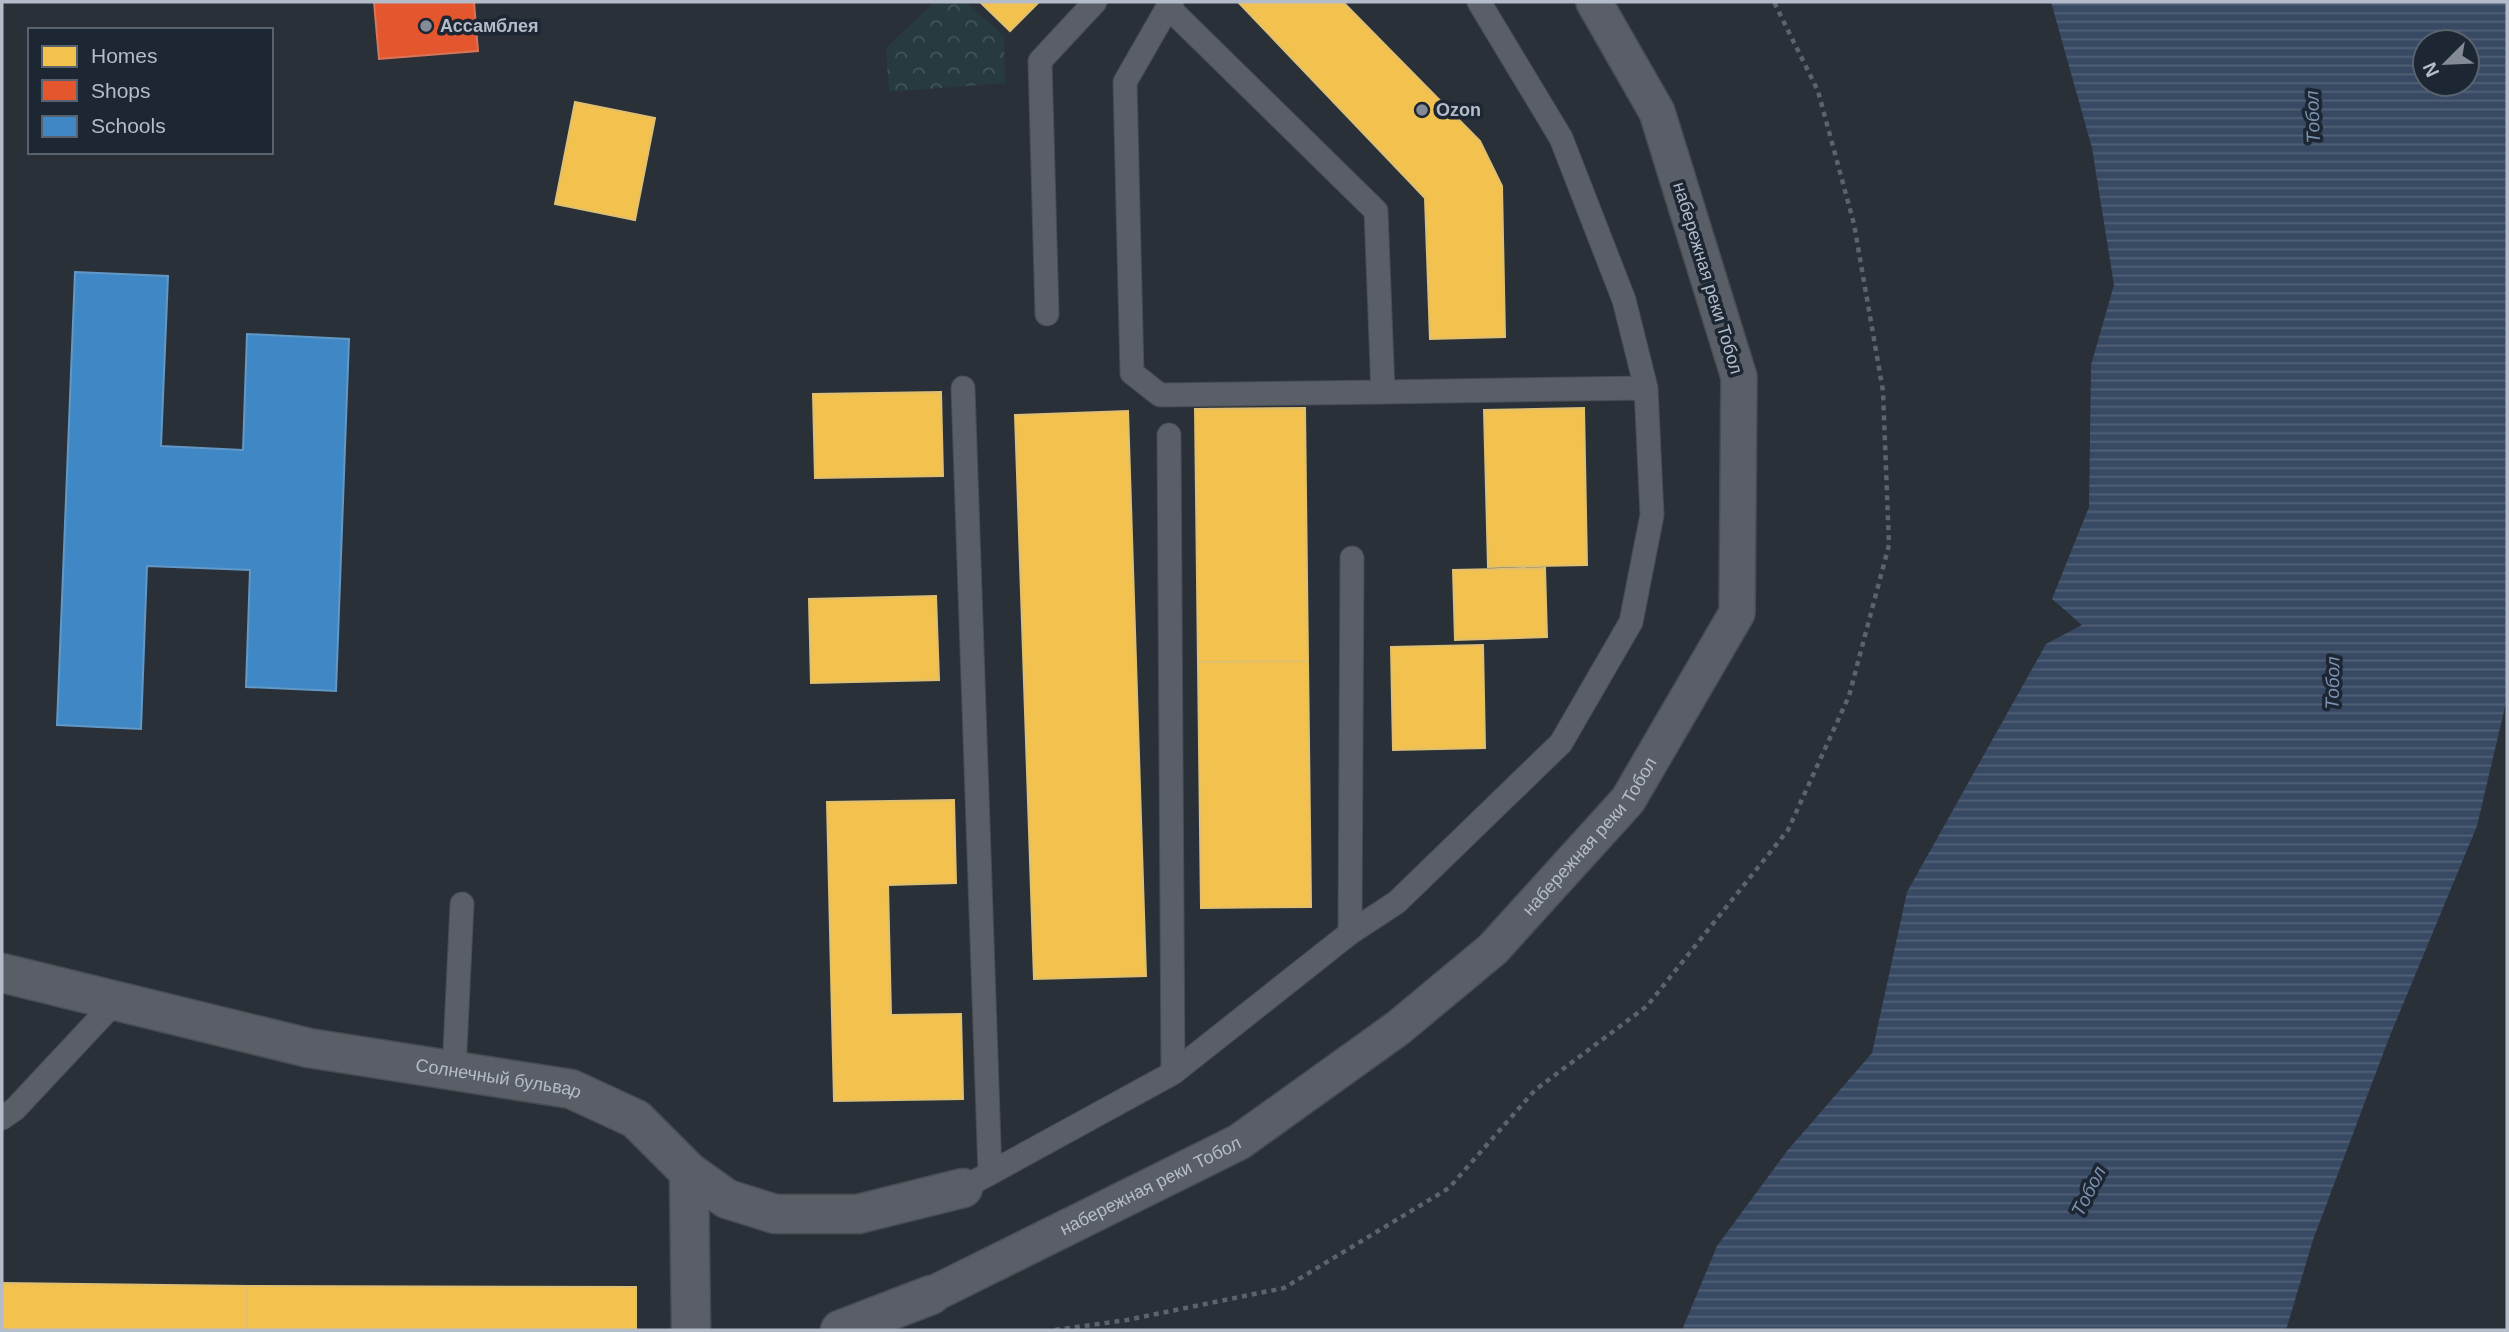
<svg xmlns="http://www.w3.org/2000/svg" width="2509" height="1332" font-family="Helvetica,sans-serif">
	<style>
		.park { fill: url(#park-crowns) }
		.water { fill: url(#water-rules); fill-rule: evenodd }
		.homes { fill: #f2c14e; stroke: #dfc073; stroke-width: 2 }
		.shops { fill: #e4572e; stroke: #d6755c; stroke-width: 2 }
		.schools { fill: #3f88c5; stroke: #6298c6; stroke-width: 2 }
		.lines { fill: none; stroke-linecap: round; stroke-linejoin: round }
		.service-casing { stroke: #484c53; stroke-width: 25 }
		.pedestrian-casing { stroke: #484c53; stroke-width: 38 }
		.minor-casing { stroke: #484c53; stroke-width: 41 }
		.path { stroke: #5d636a; stroke-width: 4.5; stroke-dasharray: 5 5; stroke-linecap: butt }
		.service { stroke: #5a5e66; stroke-width: 23 }
		.pedestrian { stroke: #5a5e66; stroke-width: 35 }
		.minor { stroke: #5a5e66; stroke-width: 38 }
		.poi-dot { fill: #848b96; stroke: #1d2633; stroke-width: 2.5 }
		.labels { text-anchor: middle; stroke-width: 7; stroke-linejoin: round; paint-order: stroke }
		.poi-label { font-size: 18px; font-weight: bold; fill: #b4bcc9; stroke: #1d2633; text-anchor: start }
		.street-label { font-size: 18px; fill: #b4bcc9; stroke: #1d2633 }
		.water-label { font-size: 19px; font-style: italic; fill: #7c92b1; stroke: #1d2633 }
	</style>
	<defs>
		<pattern id="park-crowns" width="20" height="18" patternUnits="userSpaceOnUse" patternTransform="scale(1.75)"><rect width="20" height="18" fill="#273a3e"/><path d="M2 6a3 3 0 1 1 6 0M12 15a3 3 0 1 1 6 0" fill="none" stroke="#445559"/></pattern>
		<pattern id="water-rules" width="6" height="5" patternUnits="userSpaceOnUse" patternTransform="scale(1.75)"><rect width="6" height="5" fill="#384963"/><path d="M0 2.5h6" fill="none" stroke="#526178"/></pattern>
	</defs>
	<rect width="100%" height="100%" fill="#2a3038"/>
	<path class="park" d="M934,2h32l38,34 1,47 -116,9 -3,-44z"/>
	<path class="water" d="M2051,2h456v696l-30,128 -88,212 -76,202 -27,90h-604l35,-84 70,-95 85,-98 35,-161 139,-248 36,-19 -30,-26 37,-92 2,-142 23,-80 -22,-137zM2425,42h42v42h-42z"/>
	<path class="homes" d="M980,2h59l-29,29z
		M1238,2h105l137,139 22,45 3,151 -75,2 -5,-141z
		M575,102l80,16 -20,102 -80,-16z
		M941,392l2,84 -128,2 -2,-84z
		M1305,408l3,253 -110,1 -3,-253z
		M1584,408l3,157 -99,2 -4,-157z
		M1128,411l18,565 -112,3 -19,-564z
		M1545,568l2,69 -92,3 -2,-70z
		M936,596l3,84 -128,3 -2,-84z
		M1483,645l2,103 -92,2 -2,-103z
		M1308,661l3,246 -110,1 -3,-246z
		M954,800l2,83 -68,2 3,130 70,-1 2,85 -129,2 -7,-299z
		M2,1283l245,3v44h-245z
		M247,1286l389,1v43h-389z"/>
	<path class="shops" d="M374,2h100l4,49 -99,8z"/>
	<path class="schools" d="M75,272l93,4 -7,170 82,4 4,-116 102,5 -13,352 -90,-4 4,-117 -103,-4 -6,163 -84,-4z"/>
	<g class="lines">
		<defs>
			<path id="service" d="M1172,2l-4,5 208,204 7,181 263,-4
				M1168,7l-43,75 7,291 28,22 223,-3
				M1047,314l-7,-253 55,-59
				M963,388l27,785
				M1169,435l4,638
				M1350,933l2,-375
				M454,1071l8,-167
				M2,1118l13,-9 101,-108
				M963,1188l210,-115 177,-140 47,-31 164,-159 70,-121 21,-107 -6,-127 -22,-88 -63,-162 -82,-136"/>
			<g id="pedestrian">
				<path id="s1" d="M931,1295l308,-153 159,-114 95,-79 135,-149 109,-187 2,-236 -82,-265 -63,-110"/>
			</g>
			<g id="minor">
				<path id="s2" d="M2,973l307,75 262,41 65,30 53,53 38,27 48,15h83l105,-26"/>
				<path d="M689,1172l2,158"/>
				<path d="M840,1330l91,-35"/>
			</g>
		</defs>
		<use href="#service" class="service-casing"/>
		<use href="#pedestrian" class="pedestrian-casing"/>
		<use href="#minor" class="minor-casing"/>
		<path class="path" d="M1055,1330l72,-10 157,-32 165,-100 86,-98 112,-84 141,-176 61,-134 40,-151 -6,-154 -29,-167 -36,-133 -44,-89"/>
		<use href="#service" class="service"/>
		<use href="#pedestrian" class="pedestrian"/>
		<use href="#minor" class="minor"/>
	</g>
	<g class="poi-dot">
		<circle cx="426" cy="26" r="7"/>
		<circle cx="1422" cy="110" r="7"/>
	</g>
	<g class="labels">
		<g class="poi-label">
			<text x="440" y="32">Ассамблея</text>
			<text x="1436" y="116">Ozon</text>
		</g>
		<g class="street-label">
			<text transform="translate(1708 278) rotate(73)" y="6">набережная реки Тобол</text>
			<text dy="6" stroke="none"><textPath href="#s1" startOffset="812">набережная реки Тобол</textPath></text>
			<text dy="6" stroke="none"><textPath href="#s2" startOffset="508">Солнечный бульвар</textPath></text>
			<text dy="6" stroke="none"><textPath href="#s1" startOffset="245">набережная реки Тобол</textPath></text>
		</g>
		<g class="water-label">
			<text transform="translate(2312 117) rotate(-92)" y="7">Тобол</text>
			<text transform="translate(2332 683) rotate(-89)" y="7">Тобол</text>
			<text transform="translate(2088 1191) rotate(-63)" y="7">Тобол</text>
		</g>
	</g>
	<rect width="2509" height="1332" fill="none" stroke="#b4bcc9" stroke-width="7"/>
	<rect x="28" y="28" width="245" height="126" fill="#1d2633" stroke="#59626f" stroke-width="2"/>
	<rect x="42" y="46" width="35" height="21" fill="#f2c14e" stroke="#59626f" stroke-width="2"/>
	<text x="91" y="63" font-size="21" fill="#b4bcc9">Homes</text>
	<rect x="42" y="80" width="35" height="21" fill="#e4572e" stroke="#59626f" stroke-width="2"/>
	<text x="91" y="98" font-size="21" fill="#b4bcc9">Shops</text>
	<rect x="42" y="116" width="35" height="21" fill="#3f88c5" stroke="#59626f" stroke-width="2"/>
	<text x="91" y="133" font-size="21" fill="#b4bcc9">Schools</text>
	<g transform="translate(2446 63) rotate(246)"><circle r="33" fill="#1d2633" stroke="#59626f" stroke-width="2"/>
	<path d="M0-5L12 26L0 18L-12 26Z" fill="#848b96"/>
	<text y="-10" font-size="19" font-weight="bold" text-anchor="middle" fill="#b4bcc9">N</text>
	</g>
</svg>
